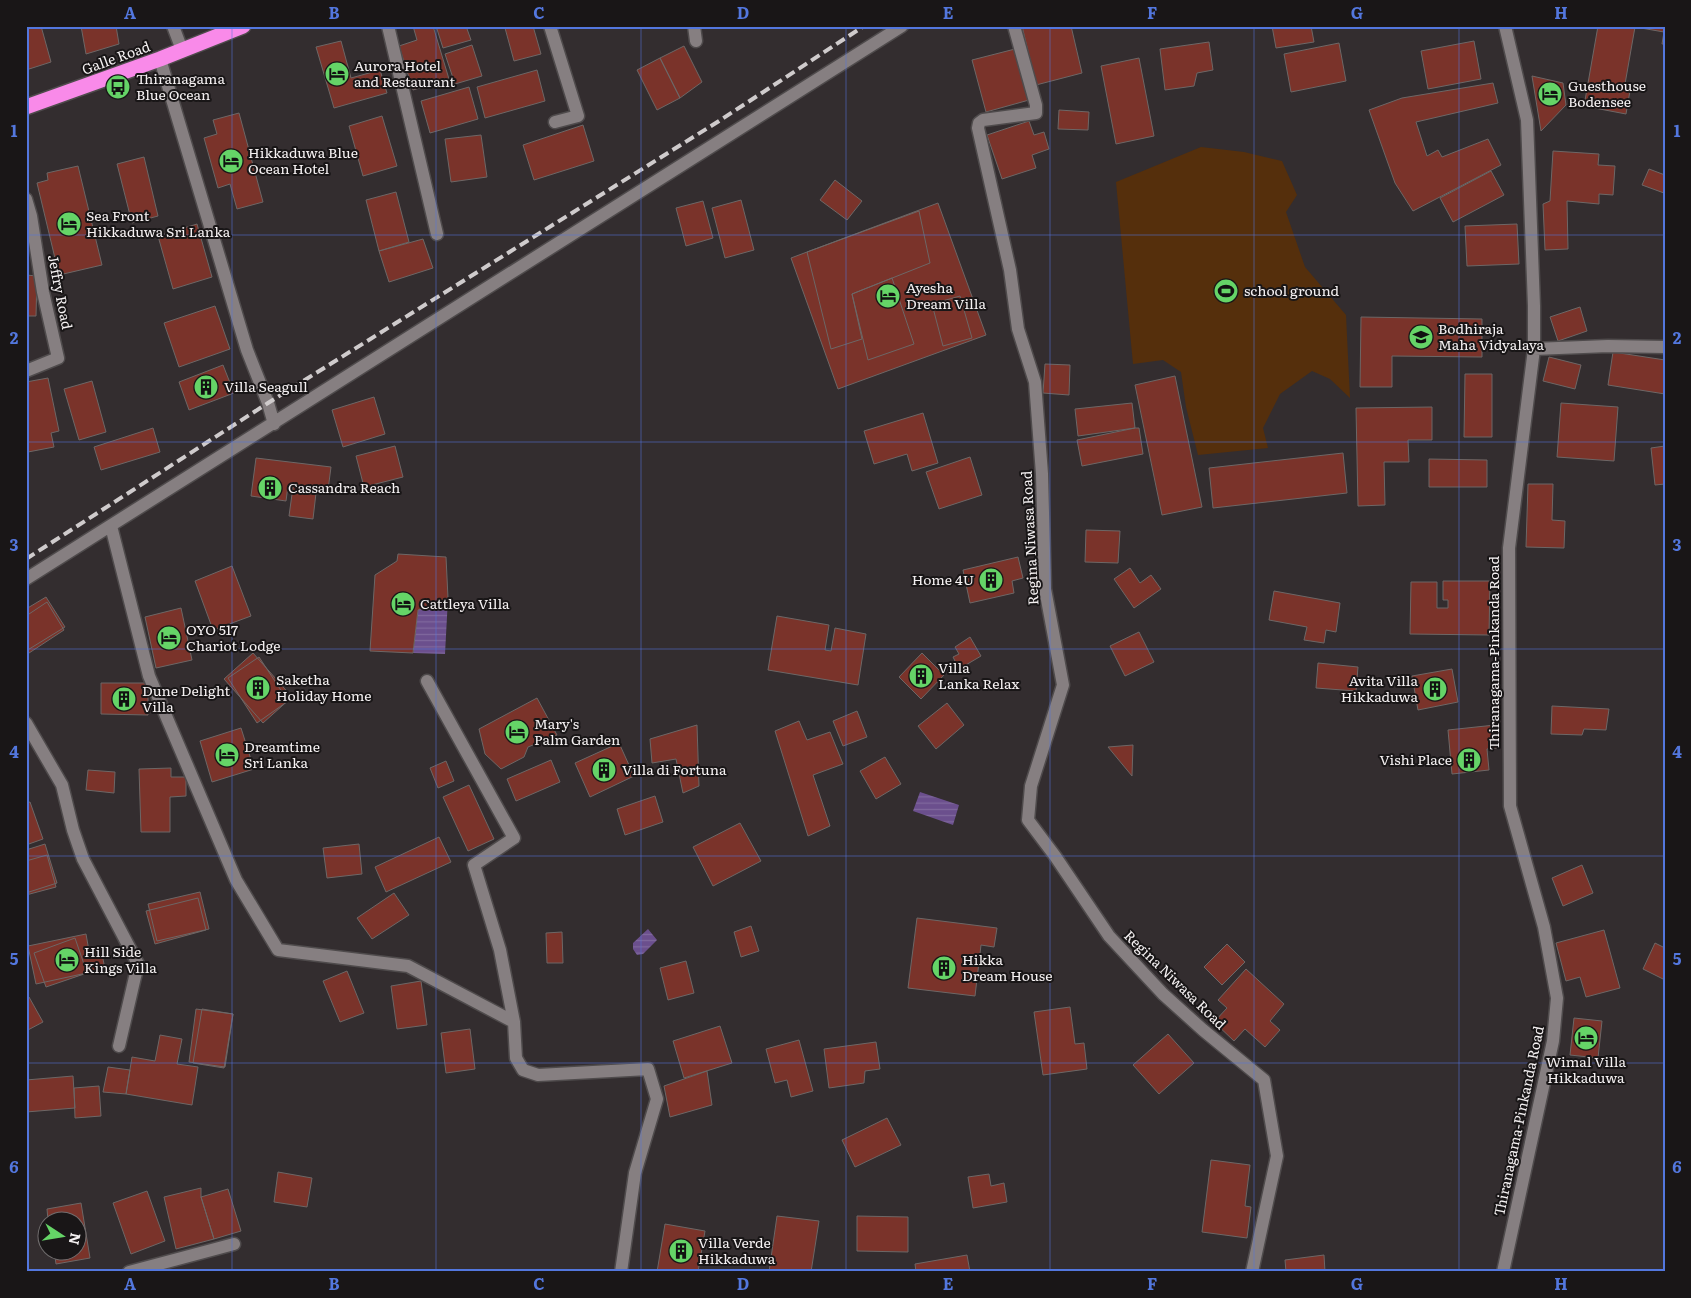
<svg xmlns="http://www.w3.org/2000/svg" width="1691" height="1298" font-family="Literata,serif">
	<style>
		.pitch { fill: #552f0c }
		.water { fill: url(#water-rules) }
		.building { fill: #7a332a; stroke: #6d6766 }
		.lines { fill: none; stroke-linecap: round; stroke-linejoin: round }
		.minor-casing { stroke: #4f4b4c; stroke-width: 15 }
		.highway-casing { stroke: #4f4b4c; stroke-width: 18 }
		.minor { stroke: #867f81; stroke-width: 12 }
		.highway { stroke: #f98ae9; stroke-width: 15 }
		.rail { stroke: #cfcbcc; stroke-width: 4; stroke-dasharray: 10 5; stroke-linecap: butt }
		.grid { fill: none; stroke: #5377de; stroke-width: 1; stroke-opacity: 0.55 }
		.labels { text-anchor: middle; stroke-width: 4; stroke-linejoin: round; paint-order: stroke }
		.street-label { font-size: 14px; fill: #f5f1f2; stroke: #191617 }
		.poi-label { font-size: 14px; fill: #f5f1f2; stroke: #191617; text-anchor: start }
		.neatline { fill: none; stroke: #5377de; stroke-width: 2 }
		.grid-label { font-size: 16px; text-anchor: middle; font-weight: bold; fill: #5377de }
	</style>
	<defs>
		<pattern id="water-rules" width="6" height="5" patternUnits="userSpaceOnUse" patternTransform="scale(1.25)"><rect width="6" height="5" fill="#6b4f8d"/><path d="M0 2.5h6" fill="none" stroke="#81699e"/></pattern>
	</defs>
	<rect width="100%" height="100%" fill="#332d2f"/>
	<path class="pitch" d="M1201,147l43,5 38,9 15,34 -11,17 19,55 41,48 4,83 -20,-19 -18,-8 -32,23 -17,34 5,20 -70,7 -12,-48 -5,-35 -18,-12 -30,4 -17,-182z"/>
	<path class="water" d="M448,598l-3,56 -32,-1 5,-43z
		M920,792l39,13 -6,20 -40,-14z
		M648,929l9,11 -14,14 -6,1 -4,-6v-6z"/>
	<path class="building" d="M26,26h15l10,36 -25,8z
		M81,26h35l3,18 -33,10z
		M413,26h20l16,53 -36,11 -14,-44 18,-6z
		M436,26h30l5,14 -28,8z
		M511,26h22l8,28 -27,7 -9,-33z
		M1022,26h49l11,47 -46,12z
		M1272,26h39l3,16 -38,6z
		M1598,26h67v18h-3l2,-12 -29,-5 -10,57 6,1 -5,29 -42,-8z
		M341,41l10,37 29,-8 7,23 -53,15 -18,-61z
		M1474,41l7,38 -53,10 -7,-38z
		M1209,42l4,28 -16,3 -3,13 -29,4 -5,-41z
		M1339,43l7,38 -55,11 -7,-38z
		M472,45l10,31 -27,8 -10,-30z
		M684,46l18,36 -22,16 -20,-40z
		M1015,49l14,51 -43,12 -14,-52z
		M660,58l20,40 -23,12 -20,-40z
		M1139,58l15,78 -38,8 -15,-78z
		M537,70l8,31 -60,17 -8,-31z
		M1532,76l31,7 3,22 -25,26z
		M1493,83l5,20 -82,19 11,34 11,-6 4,7 46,-18 13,26 -88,46 -18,-28 -26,-73 33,-12z
		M469,87l9,32 -48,14 -9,-32z
		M1059,110l30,2 -1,18 -30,-1z
		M239,113l24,89 -26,7 -7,-25 -12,4 -14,-50 13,-4 -4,-14z
		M382,116l15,50 -34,10 -14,-50z
		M1029,121l5,14 10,-3 5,17 -17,6 4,13 -34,11 -15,-44z
		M583,125l11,36 -60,19 -11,-35z
		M481,135l6,42 -36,5 -6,-43z
		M1553,151l46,3 -1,11 17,1 -2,29 -14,-1v10l-32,-3 1,48 -23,1 -2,-46 7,-3z
		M144,157l14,59 -26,7 -15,-59z
		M78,166l24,99 -43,10 -22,-92 11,-3 -1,-7z
		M1649,169l16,6 -1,18 -22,-8z
		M1491,171l13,24 -51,27 -13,-24z
		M835,180l27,21 -15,19 -27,-20z
		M396,192l13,50 -30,9 -13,-51z
		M741,200l13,50 -29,8 -13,-50z
		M703,201l10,37 -27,8 -10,-38z
		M938,203l48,132 -148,54 -47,-131z
		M919,211l11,52 -78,31 10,45 -31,10 -24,-97z
		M197,224l15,53 -39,12 -15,-53z
		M1517,224l2,40 -52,2 -2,-40z
		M423,239l10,29 -44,14 -10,-31z
		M26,275l11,1 -1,40h-10z
		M892,278l22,66 -46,16 -16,-66z
		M960,296l12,42 -29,8 -11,-42z
		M215,306l15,43 -51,18 -15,-44z
		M1580,307l7,24 -29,10 -8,-24z
		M1361,317l121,2v38l-90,-1v31h-32z
		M1613,352l52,8v34l-57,-9z
		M1549,357l32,8 -6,24 -32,-8z
		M1045,364l25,1 -1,30 -26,-2z
		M223,365l11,28 -45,17 -10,-28z
		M1465,374h27v63h-28z
		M1175,376l27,131 -40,8 -27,-130z
		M48,378l11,53 -8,2 3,14 -26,5 -2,-10v-60z
		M92,381l14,51 -27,8 -15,-51z
		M374,397l11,37 -42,13 -11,-37z
		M1132,403l3,25 -57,8 -3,-27z
		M1561,403l57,4 -4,54 -57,-4z
		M1432,407v33h-24l1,22h-25l1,43 -27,1 -2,-98z
		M923,413l15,50 -26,8 -5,-17 -33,10 -10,-33z
		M153,428l7,24 -59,18 -7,-23z
		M1135,428h4l4,26 -61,12 -5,-26z
		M395,446l8,31 -39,10 -8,-31z
		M1665,446v38l-10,1 -4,-37z
		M1343,453l4,40 -134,15 -4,-40z
		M970,457l12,38 -43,14 -13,-37z
		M256,458l75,9 -3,23 -12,3 -3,26 -24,-3 4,-29 -5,-1 -2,15 -35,-5z
		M1429,459l58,1v27h-58z
		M1528,484h25l-1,36 13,1 -1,27 -38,-1z
		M1086,530l34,1 -2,32 -33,-1z
		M398,554l48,3 2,41 -30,12 -5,43 -43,-2 5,-76 22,-14z
		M1018,557l5,21 -11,3 2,12 -44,10 -7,-33z
		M232,566l19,50 -38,14 -18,-49z
		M1130,568l10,15 11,-8 10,14 -27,19 -20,-29z
		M1443,581h47l-1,54 -79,-1 1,-52h26v26h11v-8h-5z
		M1274,591l66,12 -4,29 -10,-2 -2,13 -20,-3 3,-13 -38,-7z
		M46,597l19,30 -39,24v-42z
		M47,602l17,28 -38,25v-39z
		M181,608l11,52 -36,8 -11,-51z
		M777,616l52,9 -4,25 6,1 4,-23 31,6 -8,51 -90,-15z
		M1139,632l15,30 -29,14 -15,-30z
		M970,637l11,19 -22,13 -6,-12 6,-3 -4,-7z
		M253,653l39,44 -29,26 -39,-44z
		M922,653l22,22 -23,24 -22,-22z
		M259,657l29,44 -31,22 -29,-45z
		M1318,663l40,4 -2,24 -40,-3z
		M1452,669l6,33 -40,8 -6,-34z
		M101,683h47v32l-47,-1z
		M537,698l20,37 -29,12 -4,10 -23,12 -16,-15 -6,-25z
		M947,703l17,22 -28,24 -18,-23z
		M1552,706l57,3 -3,21 -22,-1 -2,6 -31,-1z
		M857,711l10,26 -24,9 -10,-25z
		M799,721l8,19 23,-8 13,32 -30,11 17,51 -22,10 -33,-105z
		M697,725l2,61 -16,7 -7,-34 -24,4 -2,-24z
		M1495,725l2,23 -10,1 2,21 -37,4 -4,-44z
		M241,728l13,41 -42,13 -12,-41z
		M619,743l15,33 -44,21 -15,-34z
		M1133,745l-1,31 -24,-29z
		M885,757l16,27 -25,15 -16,-28z
		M551,760l9,22 -44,19 -9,-22z
		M446,761l8,20 -16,7 -8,-20z
		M171,768v9h15v19l-16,1v35h-29l-2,-63z
		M88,770l27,2 -1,21 -28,-3z
		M469,785l25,54 -26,12 -25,-54z
		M655,796l8,26 -38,13 -8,-26z
		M30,802l13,37 -17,6v-42z
		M740,823l21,38 -48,25 -20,-39z
		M439,837l12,25 -65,30 -11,-25z
		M45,844l12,39 -31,10v-43z
		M359,844l3,30 -35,4 -4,-30z
		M47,855l9,32 -30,8v-34z
		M1582,865l11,28 -30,13 -11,-28z
		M200,892l9,37 -52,12 -9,-37z
		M394,893l15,22 -37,24 -15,-21z
		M198,898l8,32 -51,14 -9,-33z
		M917,918l80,10 -3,19 -13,-2 -6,51 -67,-8z
		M751,926l8,25 -18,6 -7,-25z
		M1604,930l16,58 -34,9 -6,-20 -14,4 -10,-38z
		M562,932l1,31h-16l-1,-30z
		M86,934l3,17 12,-2 4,20 -69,15 -8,-38z
		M75,938l12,35 -41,14 -12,-34z
		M1655,943l10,5v32l-22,-11z
		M1227,944l18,18 -23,23 -18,-18z
		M686,961l8,32 -26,7 -8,-32z
		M1246,969l38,35 -14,17 10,9 -15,17 -20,-18 -11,12 -20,-19 13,-14 -9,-8z
		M347,971l17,42 -24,9 -17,-41z
		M421,981l6,44 -30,4 -6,-43z
		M29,997l14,25 -17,9v-33z
		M1070,1007l5,37 9,-1 3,26 -44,6 -9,-63z
		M196,1009l37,5 -8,53 -36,-5z
		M202,1009l31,5 -9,54 -31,-5z
		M1574,1018l28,3 -4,37 -28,-3z
		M720,1026l12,37 -48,15 -11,-37z
		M470,1029l5,40 -29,4 -5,-40z
		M1168,1034l26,29 -35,31 -26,-29z
		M160,1035l22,4 -5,25 21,3 -6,38 -66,-11 6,-37 23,4z
		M799,1040l14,51 -22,6 -4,-17 -12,3 -9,-34z
		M876,1042l4,27 -15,2 -1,12 -35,5 -5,-39z
		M108,1067l22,3 -4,24 -23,-2z
		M707,1071l5,34 -42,12 -6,-31z
		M73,1076l2,32 -49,4v-32z
		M99,1086l2,30 -26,2 -1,-30z
		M887,1118l14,27 -46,22 -13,-27z
		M1211,1160l39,5 -5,41 6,1 -4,31 -45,-6z
		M278,1172l34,6 -5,29 -33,-5z
		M989,1174l2,12 13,-3 3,19 -34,6 -5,-31z
		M201,1188v9l13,42 -38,10 -12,-52z
		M228,1189l13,42 -27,8 -13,-42z
		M147,1191l18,50 -34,13 -18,-51z
		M81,1203l9,55 -34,6 -2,-14h24v-30h-30l-1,-11z
		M777,1216l42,5 -8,51h-42z
		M857,1216l51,1v35l-51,-1z
		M665,1224l40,7 -7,41h-41z
		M967,1255l3,17h-54l-1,-8z
		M1324,1255l1,17h-39l-1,-12z"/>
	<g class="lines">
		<defs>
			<path id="minor" d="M173,26l9,24
				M388,26l49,208
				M550,26l28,90 -23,6
				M694,26l2,15
				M1014,26l22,79v8l-53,7 -4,3 -1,5 32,142 8,59 17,53 7,92 3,115 18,96 -32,101 -3,34 27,36 54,80 54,58 40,36 61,50 13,76 -25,116
				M160,59l87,291 21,53 6,21
				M26,199l5,17 12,76 15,66 -32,13
				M1534,349l74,-3 57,1
				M111,526l38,150 87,204 42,70 130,16 106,56 2,36 7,12 15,5 110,-6 9,30 -22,74 -14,99
				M26,579l876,-553
				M427,681l87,157 -40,27 26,85 14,72
				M26,723l36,62 11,45 10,29 55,105 -19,82
				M129,1272l105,-28
				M1503,1272l50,-231 4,-43 -13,-71 -34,-121 -1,-258 25,-199v-43l-7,-186 -22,-94"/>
			<path id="highway" d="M26,107l134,-48 83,-33"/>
		</defs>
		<use href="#minor" class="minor-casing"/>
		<use href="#highway" class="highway-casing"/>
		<use href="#minor" class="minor"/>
		<use href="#highway" class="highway"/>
		<path class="rail" d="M26,559l242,-156 451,-282 145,-95"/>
	</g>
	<path class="grid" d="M232,26v1246M436,26v1246M641,26v1246M846,26v1246M1050,26v1246M1254,26v1246M1459,26v1246M26,235h1639M26,442h1639M26,649h1639M26,856h1639M26,1063h1639"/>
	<defs>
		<symbol id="hotel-disc" viewBox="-11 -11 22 22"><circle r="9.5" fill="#65d467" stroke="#191617"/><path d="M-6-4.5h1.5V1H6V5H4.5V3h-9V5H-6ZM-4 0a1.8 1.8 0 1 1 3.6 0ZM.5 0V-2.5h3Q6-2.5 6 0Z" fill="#111"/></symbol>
		<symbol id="bus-disc" viewBox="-11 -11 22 22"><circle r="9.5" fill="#65d467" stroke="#191617"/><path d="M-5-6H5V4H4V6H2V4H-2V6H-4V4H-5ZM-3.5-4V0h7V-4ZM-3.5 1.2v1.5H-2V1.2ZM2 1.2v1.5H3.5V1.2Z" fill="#111"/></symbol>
		<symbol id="stadium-disc" viewBox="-11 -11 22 22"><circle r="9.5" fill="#65d467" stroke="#191617"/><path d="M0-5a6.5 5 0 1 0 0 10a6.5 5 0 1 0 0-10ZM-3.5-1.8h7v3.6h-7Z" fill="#111"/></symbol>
		<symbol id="school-disc" viewBox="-11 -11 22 22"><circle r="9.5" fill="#65d467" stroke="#191617"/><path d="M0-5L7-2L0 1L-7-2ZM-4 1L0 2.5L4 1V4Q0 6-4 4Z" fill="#111"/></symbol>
		<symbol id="building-disc" viewBox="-11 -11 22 22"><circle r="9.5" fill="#65d467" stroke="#191617"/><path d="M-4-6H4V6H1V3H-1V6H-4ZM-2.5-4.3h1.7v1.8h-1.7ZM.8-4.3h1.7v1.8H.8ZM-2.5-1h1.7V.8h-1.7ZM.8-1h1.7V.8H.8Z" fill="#111"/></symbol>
	</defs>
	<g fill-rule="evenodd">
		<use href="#hotel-disc" x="323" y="60" width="28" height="28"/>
		<use href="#bus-disc" x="104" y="73" width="28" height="28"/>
		<use href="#hotel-disc" x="1536" y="80" width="28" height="28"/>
		<use href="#hotel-disc" x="217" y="147" width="28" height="28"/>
		<use href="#hotel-disc" x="55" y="210" width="28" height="28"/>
		<use href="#stadium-disc" x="1212" y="277" width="28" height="28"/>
		<use href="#hotel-disc" x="874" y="282" width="28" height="28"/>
		<use href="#school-disc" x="1407" y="323" width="28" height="28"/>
		<use href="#building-disc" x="192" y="373" width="28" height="28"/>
		<use href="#building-disc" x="256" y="474" width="28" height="28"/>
		<use href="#building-disc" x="977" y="566" width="28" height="28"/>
		<use href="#hotel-disc" x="389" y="590" width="28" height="28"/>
		<use href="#hotel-disc" x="155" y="624" width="28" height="28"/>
		<use href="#building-disc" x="907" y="662" width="28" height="28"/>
		<use href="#building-disc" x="244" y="674" width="28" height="28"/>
		<use href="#building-disc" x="1421" y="675" width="28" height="28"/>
		<use href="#building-disc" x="110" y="685" width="28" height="28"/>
		<use href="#hotel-disc" x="503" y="718" width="28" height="28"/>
		<use href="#hotel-disc" x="213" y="741" width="28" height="28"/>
		<use href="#building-disc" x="1455" y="746" width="28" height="28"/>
		<use href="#building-disc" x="590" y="756" width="28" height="28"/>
		<use href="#hotel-disc" x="53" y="946" width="28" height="28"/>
		<use href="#building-disc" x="930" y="954" width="28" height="28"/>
		<use href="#hotel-disc" x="1572" y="1024" width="28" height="28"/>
		<use href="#building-disc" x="667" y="1237" width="28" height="28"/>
	</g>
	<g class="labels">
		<g class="street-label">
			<text transform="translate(116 58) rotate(-20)" y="5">Galle Road</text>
			<text transform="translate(60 292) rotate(79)" y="5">Jeffry Road</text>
			<text transform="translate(1030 538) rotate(-93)" y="5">Regina Niwasa Road</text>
			<text transform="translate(1494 653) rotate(-90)" y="5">Thiranagama-Pinkanda Road</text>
			<text transform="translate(1175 980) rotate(44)" y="5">Regina Niwasa Road</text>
			<text transform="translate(1519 1121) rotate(-78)" y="5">Thiranagama-Pinkanda Road</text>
		</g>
		<g class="poi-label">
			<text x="354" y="71">Aurora Hotel<tspan x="354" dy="16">and Restaurant</tspan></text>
			<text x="136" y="84">Thiranagama<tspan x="136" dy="16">Blue Ocean</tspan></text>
			<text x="1568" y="91">Guesthouse<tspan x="1568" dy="16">Bodensee</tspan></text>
			<text x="248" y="158">Hikkaduwa Blue<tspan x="248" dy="16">Ocean Hotel</tspan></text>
			<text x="86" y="221">Sea Front<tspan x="86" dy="16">Hikkaduwa Sri Lanka</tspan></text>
			<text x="906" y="293">Ayesha<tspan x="906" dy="16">Dream Villa</tspan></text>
			<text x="1244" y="296">school ground</text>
			<text x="1438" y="334">Bodhiraja<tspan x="1438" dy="16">Maha Vidyalaya</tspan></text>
			<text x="224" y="392">Villa Seagull</text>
			<text x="288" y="493">Cassandra Reach</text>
			<text x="974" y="585" text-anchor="end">Home 4U</text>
			<text x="420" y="609">Cattleya Villa</text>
			<text x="186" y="635">OYO 517<tspan x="186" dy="16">Chariot Lodge</tspan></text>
			<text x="938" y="673">Villa<tspan x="938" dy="16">Lanka Relax</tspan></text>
			<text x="276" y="685">Saketha<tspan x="276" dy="16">Holiday Home</tspan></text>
			<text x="1418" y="686" text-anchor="end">Avita Villa<tspan x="1418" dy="16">Hikkaduwa</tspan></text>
			<text x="142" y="696">Dune Delight<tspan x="142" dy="16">Villa</tspan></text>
			<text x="534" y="729">Mary's<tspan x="534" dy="16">Palm Garden</tspan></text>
			<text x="244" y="752">Dreamtime<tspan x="244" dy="16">Sri Lanka</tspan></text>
			<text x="1452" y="765" text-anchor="end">Vishi Place</text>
			<text x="622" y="775">Villa di Fortuna</text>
			<text x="84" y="957">Hill Side<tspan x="84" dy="16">Kings Villa</tspan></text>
			<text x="962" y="965">Hikka<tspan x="962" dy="16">Dream House</tspan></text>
			<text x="1586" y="1067" text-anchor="middle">Wimal Villa<tspan x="1586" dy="16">Hikkaduwa</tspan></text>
			<text x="698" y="1248">Villa Verde<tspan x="698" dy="16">Hikkaduwa</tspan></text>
		</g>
	</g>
	<rect width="1691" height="1298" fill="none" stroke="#191617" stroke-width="55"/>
	<g transform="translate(62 1236) rotate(102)"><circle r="24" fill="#191617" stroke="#716e6f"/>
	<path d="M0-4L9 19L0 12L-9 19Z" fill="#65d467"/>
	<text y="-8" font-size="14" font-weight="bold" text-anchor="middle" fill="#f5f1f2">N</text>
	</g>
	<rect x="28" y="28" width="1636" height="1242" class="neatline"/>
	<g class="grid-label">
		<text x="130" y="19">A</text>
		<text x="334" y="19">B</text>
		<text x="539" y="19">C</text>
		<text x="743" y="19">D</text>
		<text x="948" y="19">E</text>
		<text x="1152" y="19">F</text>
		<text x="1357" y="19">G</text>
		<text x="1561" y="19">H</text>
		<text x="14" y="137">1</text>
		<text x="1677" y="137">1</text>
		<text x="14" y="344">2</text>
		<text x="1677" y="344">2</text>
		<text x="14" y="551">3</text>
		<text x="1677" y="551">3</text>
		<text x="14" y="758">4</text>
		<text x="1677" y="758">4</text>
		<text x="14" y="965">5</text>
		<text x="1677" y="965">5</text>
		<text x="14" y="1173">6</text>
		<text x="1677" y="1173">6</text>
		<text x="130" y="1290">A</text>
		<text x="334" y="1290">B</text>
		<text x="539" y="1290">C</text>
		<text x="743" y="1290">D</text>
		<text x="948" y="1290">E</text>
		<text x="1152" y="1290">F</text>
		<text x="1357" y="1290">G</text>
		<text x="1561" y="1290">H</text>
	</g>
</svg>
